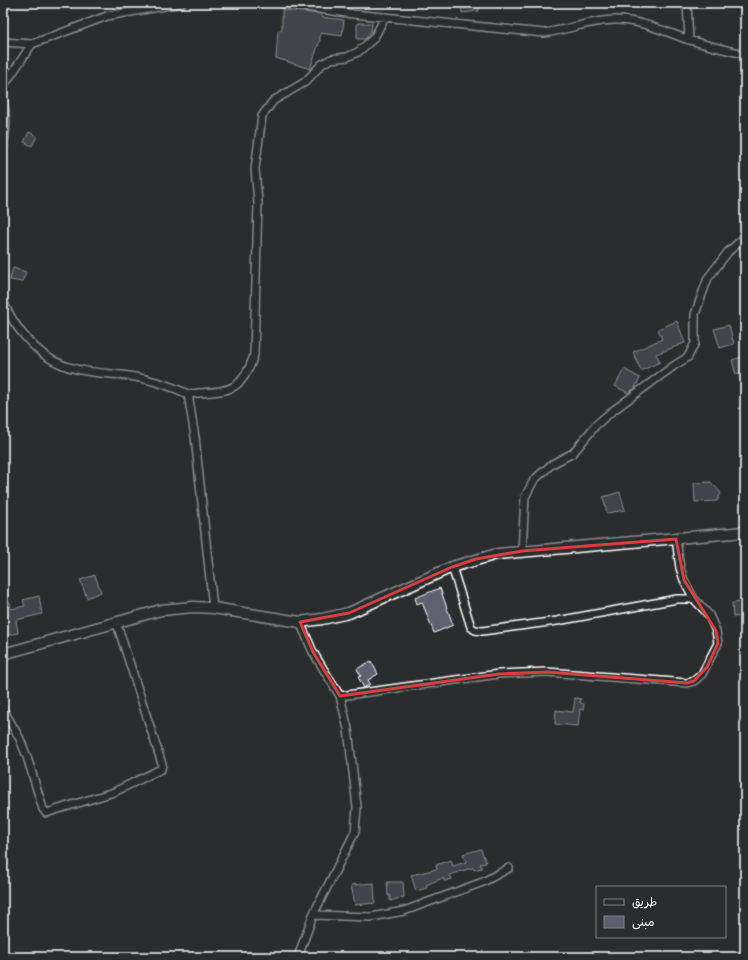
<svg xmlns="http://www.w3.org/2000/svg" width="748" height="960" font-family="'Patrick Hand','Playpen Sans Arabic',sans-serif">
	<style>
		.building { fill: #5e6072; stroke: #fff }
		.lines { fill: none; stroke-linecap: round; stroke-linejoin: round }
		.street-casing { stroke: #fff; stroke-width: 10 }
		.secondary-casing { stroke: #fff; stroke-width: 13 }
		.street { stroke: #2a2d2e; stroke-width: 7 }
		.secondary { stroke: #2a2d2e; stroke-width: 10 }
		.marked { fill: none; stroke: #da3e3e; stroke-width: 3; stroke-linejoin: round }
	</style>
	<rect width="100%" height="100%" fill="#2a2d2e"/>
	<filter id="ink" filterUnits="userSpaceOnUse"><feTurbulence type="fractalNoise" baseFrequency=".025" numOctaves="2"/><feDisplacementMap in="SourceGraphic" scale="8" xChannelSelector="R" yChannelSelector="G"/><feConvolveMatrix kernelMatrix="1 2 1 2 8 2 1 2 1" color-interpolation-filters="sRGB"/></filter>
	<g filter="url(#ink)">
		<path class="building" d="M461,3h17l1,8 -17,2z
			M282,10l39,4v3l23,3 -2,16 -22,-3v7l-10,29 -34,-11 2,-27 4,-2z
			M357,23h15l-1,9 -6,7h-8z
			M29,132l8,4 -5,10 -8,-4z
			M13,268l13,4 -4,10 -12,-2z
			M677,321l8,22 -29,11 4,8 -19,9 -8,-19 29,-13 -4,-10z
			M729,325l5,19 -14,4 -6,-19z
			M745,356v16l-9,3 -4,-15z
			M624,369l16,9 -5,10 -7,5 -13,-7z
			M711,482l10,11 -4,8 -22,1 -1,-19z
			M620,492l5,18 -18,3 -4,-16z
			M95,575l6,17 -14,6 -7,-18z
			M440,588l13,37 -19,8 -12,-31 -5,2 -2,-6z
			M39,596l3,18 -26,6 2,13 -15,3v-32l7,-2 1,7 14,-3 -2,-6z
			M745,602v14l-12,1 -1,-14z
			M371,661l7,13 -10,6 2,4 -6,4 -6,-11 3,-1 -4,-7z
			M575,698l6,1 -1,4 4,1 -1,6 -3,-1 -2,17 -23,-2 1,-14 17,2z
			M481,849l5,14 -6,1 2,4 -8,2 -1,-2 -5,1 -18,6 2,4 -8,2 -1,-3 -17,7 1,3 -11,3 -5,-16 26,-6 -1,-4 15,-5 2,6 13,-4 -3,-8z
			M387,882h16l1,15 -14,4v-6l-2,1z
			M374,883l1,20 -20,2 -4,-20z"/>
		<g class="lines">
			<defs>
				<path id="street" d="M280,3l73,11 191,19c24,-3 47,-13 72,-13 24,0 48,11 70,19 20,6 39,11 59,15
					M687,3l2,37
					M3,42l29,2 75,-28 75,-13
					M3,87l29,-43
					M3,95l3,28 -3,29
					M3,301c11,26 33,54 60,64 21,8 44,8 66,11 21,3 40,9 59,18l7,43 18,171
					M188,394c37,-4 53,2 66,-39l4,-153 -3,-33 7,-53 11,-15 32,-19 17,-18 9,-5 16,-2 11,-5 16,-14 11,-21
					M522,551l3,-54 9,-17 18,-16 21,-11 23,-28 15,-13 64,-47 13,-8 7,-14v-29l13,-36 20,-26 17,-15
					M452,567l19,60 4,3 7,1 75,-10 120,-22h17
					M340,696l159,-22 48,-2 140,11 7,-2 8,-7 16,-31 -2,-12 -7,-16 -15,-16 -10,-19 -4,-12 -4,-29
					M3,709l17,30 7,18 16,52 3,4 68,-21 47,-23 1,-5 -46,-143
					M313,915l58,2 33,-6 79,-29 26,-14
					M298,957l15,-42 42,-83 2,-25 -9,-78 -8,-33 -27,-44 -13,-30"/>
				<path id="secondary" d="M3,654l158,-44 32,-3 20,1 87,14 22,-3 27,-6 103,-46 45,-13 248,-22"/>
			</defs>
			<use href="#street" class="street-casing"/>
			<use href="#secondary" class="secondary-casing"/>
			<use href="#street" class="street"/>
			<use href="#secondary" class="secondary"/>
		</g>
	</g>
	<path d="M0 0H748V960H0ZM676,539l8,41 32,51 2,12 -11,24 -13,14 -7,2 -140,-11 -48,2 -159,22 -27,-44 -13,-30 49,-9 103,-46 24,-8 46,-8z" fill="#2a2d2e" fill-opacity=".55" fill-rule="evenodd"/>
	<path class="marked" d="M676,539l8,41 32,51 2,12 -11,24 -13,14 -7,2 -140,-11 -48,2 -159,22 -27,-44 -13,-30 49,-9 103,-46 24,-8 46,-8z"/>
	<rect width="748" height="960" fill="none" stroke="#2a2d2e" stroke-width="16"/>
	<rect x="8" y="8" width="732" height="944" fill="none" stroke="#fff" stroke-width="1.5" filter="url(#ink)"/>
	<rect x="596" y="886" width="130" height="52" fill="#2a2d2e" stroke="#7f8182"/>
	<rect x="604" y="899" width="20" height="6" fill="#2a2d2e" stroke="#7f8182"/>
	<text x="632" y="906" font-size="12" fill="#ffffff">طريق</text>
	<rect x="604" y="916" width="20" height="12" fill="#5e6072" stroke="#7f8182"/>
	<text x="632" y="926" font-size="12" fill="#ffffff">مبنى</text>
</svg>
